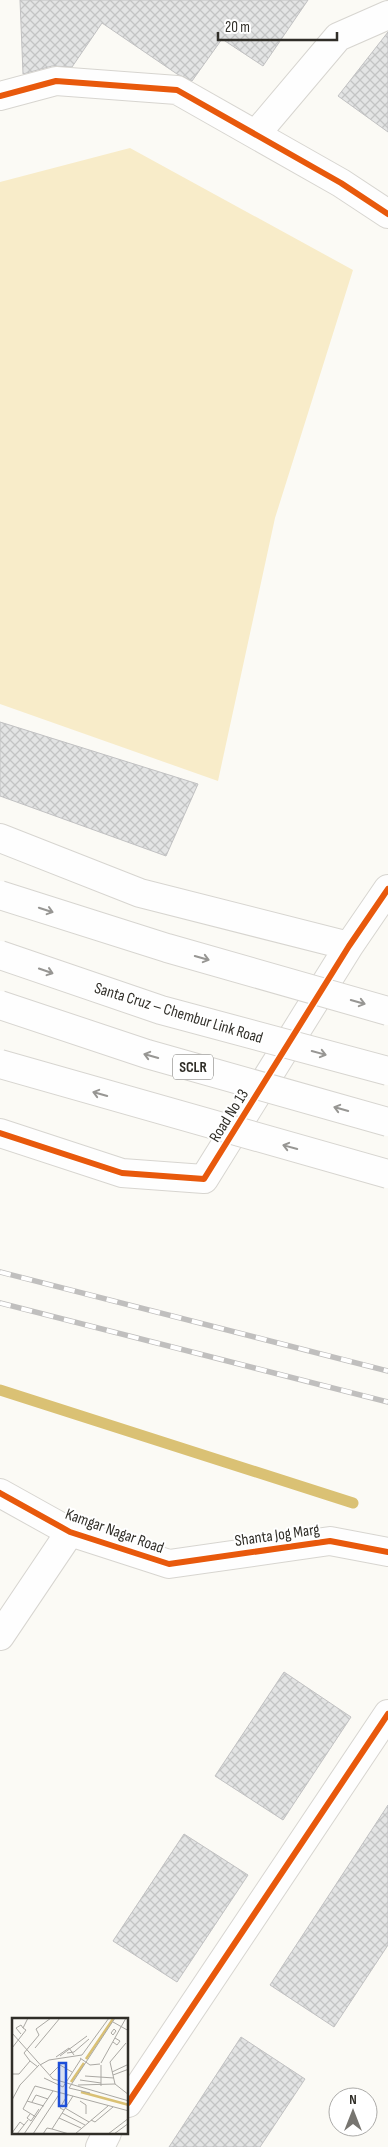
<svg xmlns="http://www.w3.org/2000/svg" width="388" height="2147" font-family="'Sofia Sans Condensed',sans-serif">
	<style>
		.green { fill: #f8ecc9 }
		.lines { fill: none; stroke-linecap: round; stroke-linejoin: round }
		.stream { stroke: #dac174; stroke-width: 11 }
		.building { fill: url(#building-cross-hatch); stroke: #c1c1c2 }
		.minor-casing { stroke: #d7d5d0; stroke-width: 30 }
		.tertiary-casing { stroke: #d7d5d0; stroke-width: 30 }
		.minor { stroke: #fefefe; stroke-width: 28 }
		.tertiary { stroke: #fefefe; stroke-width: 28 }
		.rail-casing { stroke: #c0bfbe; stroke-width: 5.5 }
		.rail { stroke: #fff; stroke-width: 4; stroke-dasharray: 11; stroke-linecap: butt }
		.trunk-bridge-casing { stroke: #d7d5d0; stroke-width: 30; stroke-linecap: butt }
		.trunk-bridge { stroke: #fefefe; stroke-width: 28 }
		.cycleway-casing { stroke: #fff; stroke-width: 9 }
		.cycleway { stroke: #e8590c; stroke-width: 6 }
		.oneway { stroke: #979693 }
		.labels { text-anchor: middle; stroke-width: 4; stroke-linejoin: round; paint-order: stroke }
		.shield { fill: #fff; stroke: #6e6d68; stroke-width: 1 }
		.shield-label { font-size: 15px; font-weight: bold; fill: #302e28 }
		.street-label { font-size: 16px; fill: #302e28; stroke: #fff }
		.inset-river { fill: none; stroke: #dac174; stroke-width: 2.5 }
		.inset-road { fill: none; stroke: #aaa8a3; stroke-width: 1 }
		.view { fill: #1d4ed8; fill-opacity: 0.15; stroke: #1d4ed8; stroke-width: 2.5 }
		.inset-edge { fill: none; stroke: #302e28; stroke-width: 2.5 }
	</style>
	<defs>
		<pattern id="building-cross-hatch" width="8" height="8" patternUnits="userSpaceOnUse" patternTransform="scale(1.25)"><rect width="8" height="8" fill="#e3e4e4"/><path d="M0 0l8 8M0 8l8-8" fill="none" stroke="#c3c4c4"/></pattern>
	</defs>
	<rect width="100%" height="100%" fill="#fbfaf5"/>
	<path class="green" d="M130,148l223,122 -78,248 -57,263 -218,-77v-522z"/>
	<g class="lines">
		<path class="stream" d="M0,1390l353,113"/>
	</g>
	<path class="building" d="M20,0h288l-45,66 -41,-27 -30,42 -15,-7 -75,-51 -30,44 -20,-1 -29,8z
		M388,32v100l-50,-36z
		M0,722l198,62 -32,72 -166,-60z
		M284,1672l67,45 -68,103 -68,-44z
		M388,1805v140l-54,82 -64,-42z
		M184,1834l64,41 -71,107 -64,-41z
		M241,2037l64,42 -45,68h-91z"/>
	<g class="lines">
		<defs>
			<path id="minor" d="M0,96l56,-15 121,9 164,93 47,31
				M256,134l82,-97 50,-22
				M0,838l140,55 209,53
				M0,1133l122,40 82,6 145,-233 39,-57
				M0,1636l70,-104
				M128,2103l260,-389
				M100,2147l7,-14"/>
			<path id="tertiary" d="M0,1493l70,39 99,32 161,-23 58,11"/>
		</defs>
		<use href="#minor" class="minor-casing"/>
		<use href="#tertiary" class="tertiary-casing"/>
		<use href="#minor" class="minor"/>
		<use href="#tertiary" class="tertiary"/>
		<defs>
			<path id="rail" d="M0,1272l388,99
				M0,1303l388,99"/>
		</defs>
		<use href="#rail" class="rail-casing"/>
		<use href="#rail" class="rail"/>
		<defs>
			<path id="trunk-bridge" d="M0,895l167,53 221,63
				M0,955l161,55 227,61
				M0,1005l147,49 241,68
				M0,1064l388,110"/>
		</defs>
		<use href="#trunk-bridge" class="trunk-bridge-casing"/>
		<use href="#trunk-bridge" class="trunk-bridge"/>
		<defs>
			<path id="cycleway" d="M0,96l56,-15 121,9 164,93 47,31
				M0,1133l122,40 82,6 145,-233 39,-57
				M0,1493l70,39 99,32 161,-23 58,11
				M128,2103l260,-389"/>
		</defs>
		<use href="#cycleway" class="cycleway-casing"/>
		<use href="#cycleway" class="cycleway"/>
	</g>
	<defs><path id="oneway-shaft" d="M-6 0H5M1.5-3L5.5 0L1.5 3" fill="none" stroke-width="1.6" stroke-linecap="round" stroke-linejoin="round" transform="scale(1.25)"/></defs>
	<g class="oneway">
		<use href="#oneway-shaft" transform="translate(46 910) rotate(18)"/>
		<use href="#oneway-shaft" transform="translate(202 958) rotate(16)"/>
		<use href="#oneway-shaft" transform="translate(46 971) rotate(19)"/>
		<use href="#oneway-shaft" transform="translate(358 1002) rotate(16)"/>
		<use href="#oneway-shaft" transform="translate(319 1053) rotate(15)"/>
		<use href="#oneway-shaft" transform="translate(151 1056) rotate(-164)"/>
		<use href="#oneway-shaft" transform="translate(100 1094) rotate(-164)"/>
		<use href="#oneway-shaft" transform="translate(341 1109) rotate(-164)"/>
		<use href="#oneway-shaft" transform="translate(290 1147) rotate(-165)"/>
	</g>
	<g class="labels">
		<rect class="shield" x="173" y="1054.5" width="40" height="25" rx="4"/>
		<g class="shield-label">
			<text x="193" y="1072">SCLR</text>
		</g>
		<g class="street-label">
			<text transform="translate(179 1012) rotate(17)" y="6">Santa Cruz – Chembur Link Road</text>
			<text transform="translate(228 1115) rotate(-58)" y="6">Road No 13</text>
			<text transform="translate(115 1530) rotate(20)" y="6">Kamgar Nagar Road</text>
			<text transform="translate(277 1534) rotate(-8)" y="6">Shanta Jog Marg</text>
		</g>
	</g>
	<g transform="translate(12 2018)">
		<rect width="116" height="116" fill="#fbfaf5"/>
		<path class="inset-river" d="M74,41l27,-40M59,64l13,-19M69,74l48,13"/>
		<path class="inset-road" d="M101,4l16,9M102,11l2,2 -3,4 -2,-2zM0,15l41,46 76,22M9,16l-5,-6 5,-3 2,3M101,24l4,3 3,-4 -5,-3M0,30l14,-18 -3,-2 5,-10M23,30l25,-30M55,35l7,-1 15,-13M48,38l27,-20M44,39l13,-9 5,7M68,40l10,7 10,-1M18,43l-6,-8 15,-18 -3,-6 15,-11M98,44l5,22 14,11M98,44l16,-19M89,45l25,-45M28,47l9,-5 33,-5 27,-37M100,54l17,-8M0,56h7l11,-13 8,6M38,57l10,-10 12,7M101,57l16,-6M73,58l29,2M32,60l19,9 18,-28M68,62l21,3M66,67l37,-1M89,68v-21M78,75l-21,-5 46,-70M0,82l8,-15 19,-20M15,83l17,5M68,83l6,4v9M20,84l4,-7 12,4M53,90l24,14M52,92l-4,-2 8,-14M50,95l23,12M18,96l-3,4 4,3 8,-12M24,99l-13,-8 12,-23 94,25M47,100l22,10M79,102l4,2 18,-15M40,111l17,5M0,115l8,-11 4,3M5,116l11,-14M12,116l29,-43M21,116l27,-41M31,116l4,-6 5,1 21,-33M63,116l33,-28M96,116l21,-16M102,116l15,-11"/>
		<path class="view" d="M47,45h7v43h-7z"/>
		<rect width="116" height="116" class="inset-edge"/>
	</g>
	<g transform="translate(353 2112)"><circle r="24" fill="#ffffff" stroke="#acaba9"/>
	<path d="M0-4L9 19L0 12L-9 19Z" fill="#777570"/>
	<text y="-8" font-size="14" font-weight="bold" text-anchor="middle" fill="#302e28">N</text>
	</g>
	<path d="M218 32v8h119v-8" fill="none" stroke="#302e28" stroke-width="2.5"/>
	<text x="225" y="32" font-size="15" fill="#302e28" stroke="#ffffff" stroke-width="4" paint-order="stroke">20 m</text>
</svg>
